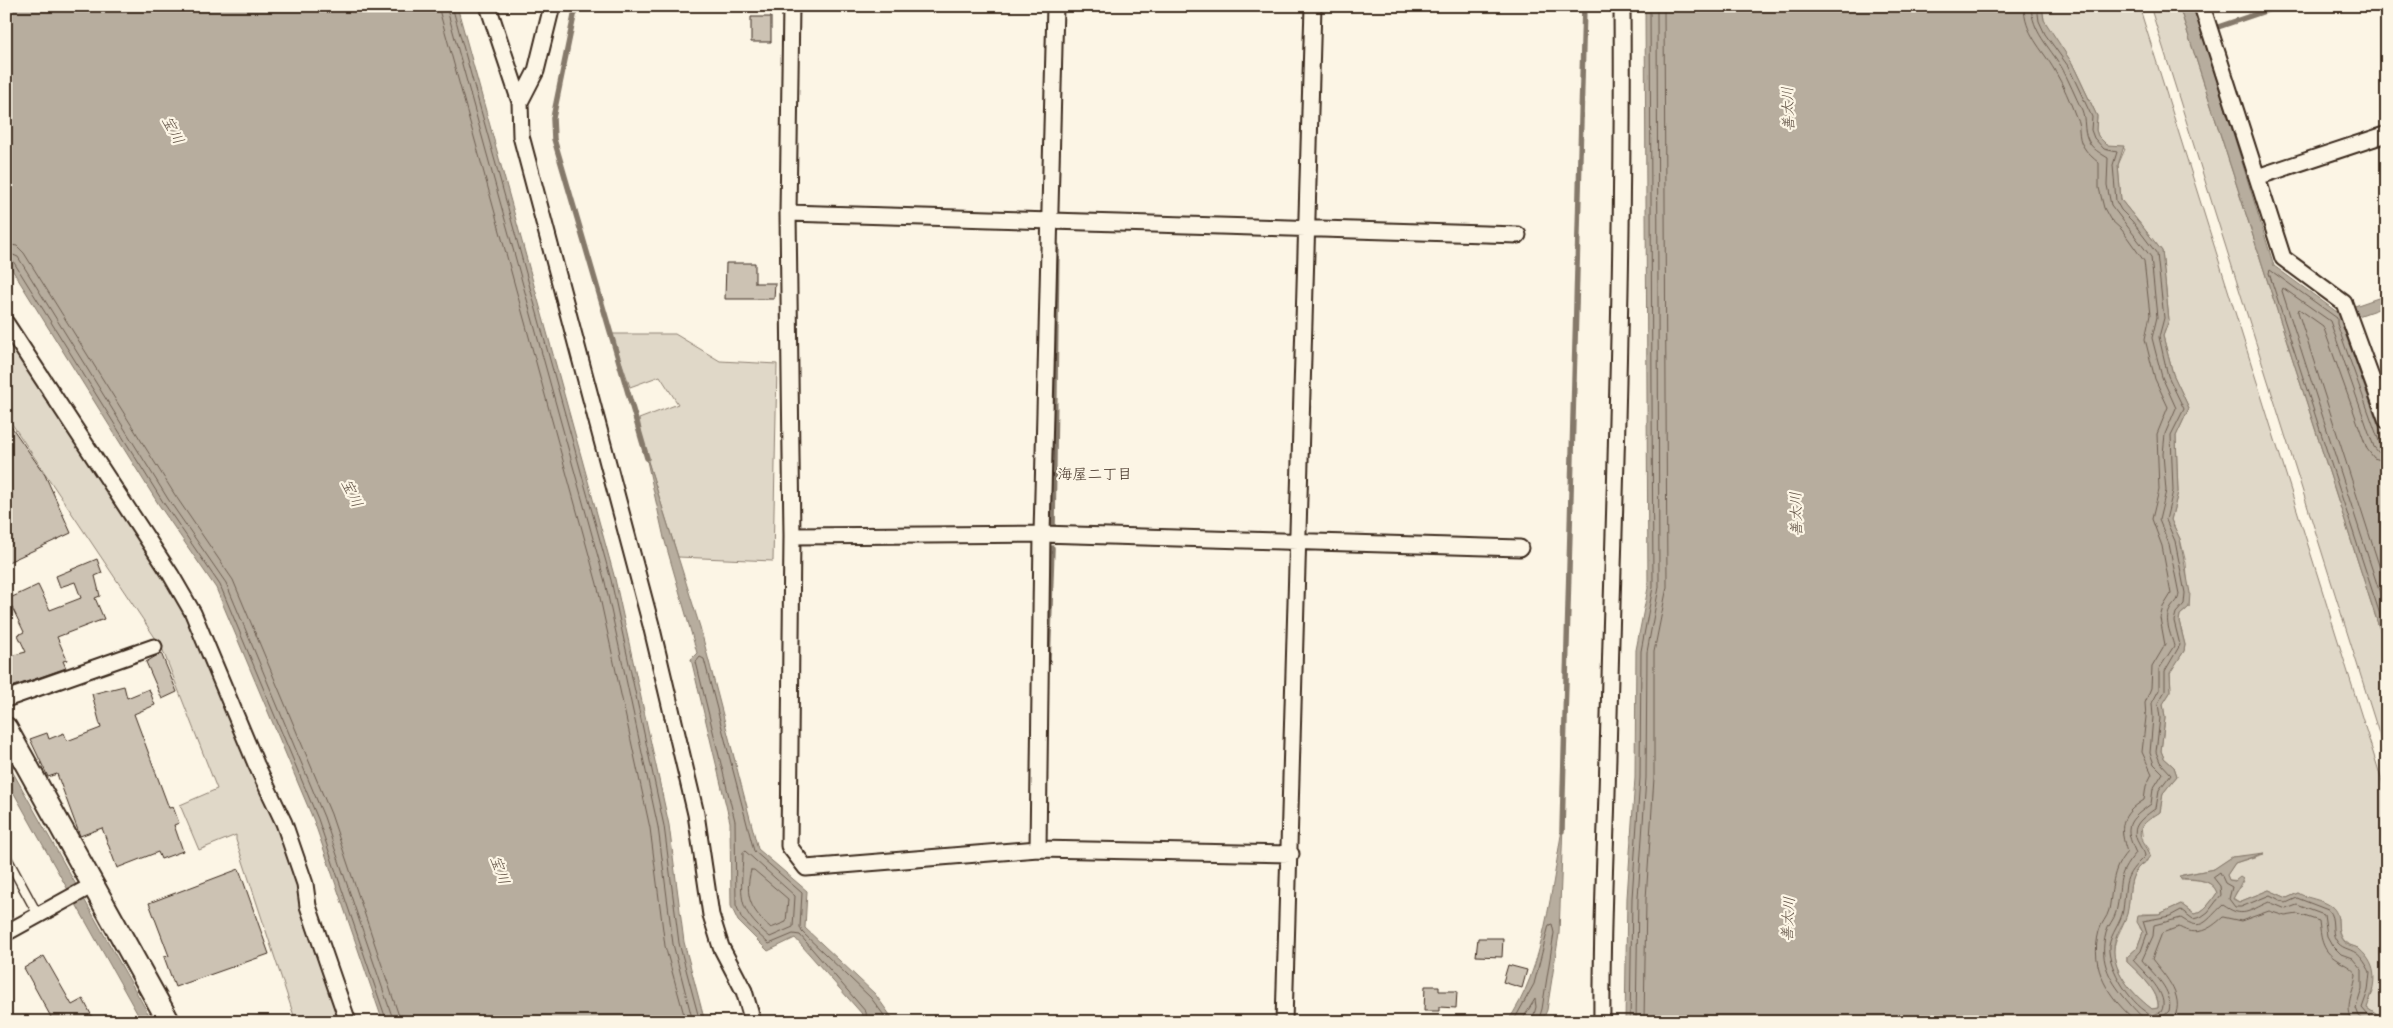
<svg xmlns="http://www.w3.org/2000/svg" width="2393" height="1028" font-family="'Patrick Hand','Klee One',sans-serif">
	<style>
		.green { fill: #e0d8c8; stroke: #8e8173 }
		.water { fill: #b7ad9e; stroke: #85796b }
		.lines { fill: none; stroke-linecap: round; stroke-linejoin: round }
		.shore { stroke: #6d5e51; stroke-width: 1 }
		.stream { stroke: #85796b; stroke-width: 5.5 }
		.building { fill: #ccc2b3; stroke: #3b2a1e }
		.lane-casing { stroke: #3b2a1e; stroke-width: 11 }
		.street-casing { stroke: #3b2a1e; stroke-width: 19 }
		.secondary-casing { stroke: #3b2a1e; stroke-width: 25 }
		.lane { stroke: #fcf5e5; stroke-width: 8 }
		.street { stroke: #fcf5e5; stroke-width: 15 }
		.secondary { stroke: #fcf5e5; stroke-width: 21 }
		.labels { text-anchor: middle; stroke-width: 4.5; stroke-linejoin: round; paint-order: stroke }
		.water-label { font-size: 15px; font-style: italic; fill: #605144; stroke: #fcf5e5 }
		.neighbourhood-label { font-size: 15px; fill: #3b2a1e; stroke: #fcf5e5 }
	</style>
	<rect width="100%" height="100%" fill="#fcf5e5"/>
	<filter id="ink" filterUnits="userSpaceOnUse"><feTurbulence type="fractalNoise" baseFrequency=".02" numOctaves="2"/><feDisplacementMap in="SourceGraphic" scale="10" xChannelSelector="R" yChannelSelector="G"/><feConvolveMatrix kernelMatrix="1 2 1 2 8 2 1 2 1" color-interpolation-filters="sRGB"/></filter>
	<g filter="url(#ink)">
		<path class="green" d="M2042,6h97l248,791v225h-7l-3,-7 -11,-7 7,-16 -15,-44c-18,-5 -20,-13 -20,-30l-40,-25 -11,5 -18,-8 -30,12 -6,-4 11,-17 -15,-1 -2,-5 8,-12 29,-9 -32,3 -18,12 -32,6 -1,4c13,1 31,-1 36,14 -6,8 -12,19 -23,21l-13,-10 -22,10h-17l-2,14 3,4 -6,16 -10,9v5c11,10 33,30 31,46l-6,1c-15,-11 -33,-30 -37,-49 -5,-17 7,-29 11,-44 6,-19 -1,-44 21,-55l2,-12 -6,-8 -2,-14 5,-7 14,-8 3,-19 14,-17 -3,-9 -10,-9 -3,-7 4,-33 -2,-15 8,-12 -1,-19 14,-21 1,-6 -6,-24 1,-6 9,-8 -3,-44 -6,-24 -9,-19 7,-28 -2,-56 13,-28 -16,-34 -10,-38 6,-16 -7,-69 -41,-51 -3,-35 7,-16 -18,-4 -9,-9 -2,-6 1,-14 -25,-53 -23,-31 -5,-12z
			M2150,6h29l208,646v107z
			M6,334l158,240 23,41 114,271 42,136h-47l-60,-182v-5l-37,15 -19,-45 37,-16 -55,-141 -156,-233z
			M612,334h63l45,27 57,3 -4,197 -95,-4 -33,-105 -6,-33 39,-15 -18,-28 -30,11z"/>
		<path class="water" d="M6,6h451l158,573 54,246 15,117 21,80h-322l-69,-201 -98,-233 -57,-83 -153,-245z
			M1645,6h397l2,14 28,43 25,53 -1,14 2,6 9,9 17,1 -6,19 3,35 41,51 7,69 -6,16 10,38 16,34 -13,28 2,56 -7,28 9,19 10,54 -1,14 -9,8 -1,6 6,24 -1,6 -14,22 1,18 -8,13 2,14 -4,33 3,7 10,9 3,9 -14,17 -3,19c-11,8 -26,14 -17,30 3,5 6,8 7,14 -3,6 -9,7 -13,13 -10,14 -6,30 -10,45 -2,8 -7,13 -10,21 -12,29 13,57 35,74l6,-1c3,-15 -20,-36 -31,-46v-5l10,-9 6,-16 -6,-10 1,-7 21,-1 22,-10 13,10c10,-2 17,-12 23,-21 -5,-15 -23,-13 -36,-15l-2,-2 35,-7 18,-12 32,-4 -29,10 -8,12 2,5 6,1 5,-4 3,2 -10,20 6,3 30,-12 18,8 11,-5c10,6 23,6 33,13 12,9 3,24 12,35 4,5 11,4 16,8 21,18 16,36 8,59l10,7 3,7h-755l2,-124 8,-120 1,-128 12,-62z
			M2179,6h15l80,260 63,46 50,-17v11l-46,16 46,127v203z
			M645,452l55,175 58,222 49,42 -2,37 70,66 20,28h-33l1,-7 -68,-77 -27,13 -30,-30 -7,-15 -1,-84 -39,-163 6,-6 -33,-115z
			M6,760l147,262h-11l-136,-243z
			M1563,824l-4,110 -12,76 -5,12h-35c37,-50 45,-138 56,-198z"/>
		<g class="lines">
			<path class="shore" d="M438,6l159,578 53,244 15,118 21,76
				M446,6l159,576 53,245 15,117 20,78
				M452,6l159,574 53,246 15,117 21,79
				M2024,6c0,28 18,42 31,65 8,14 15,30 21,46 5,9 1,19 7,29 4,7 10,12 16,17v25l5,20 6,11 12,11 22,31 6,54 -5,24 10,40 13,28 -11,27 2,56 -7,29 10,27 9,48 -8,13 -3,11 5,27 -13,22 -1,21 -6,15 1,14 -4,35 10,22 -6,12 -2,14c-24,15 -25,27 -17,52 -16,18 -14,36 -18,58 -2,8 -8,13 -10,21 -10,38 10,67 38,91
				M2031,6c1,26 18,40 31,62 7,13 13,28 20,42 4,10 1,20 6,30 4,9 12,13 20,18l-1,27 4,20 40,52 6,60 -5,21 10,39 14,31 -11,26 -2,20 3,37 -7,29 10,24 10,50c-1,8 -4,8 -8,14 -8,12 0,26 3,38l-15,23v21l-7,13 1,14 -3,36 4,11 9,9 -10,16 -2,15c-23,17 -28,21 -15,49 -22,25 -13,31 -20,59 -2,8 -8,13 -10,21 -8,30 5,49 24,71 8,9 16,19 28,17l11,-10c5,-21 -16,-37 -27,-51l11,-24 1,-11 27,-7c22,15 25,2 42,-13 20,14 25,6 46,-3l17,7 11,-4 27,10 3,21 5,9 9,9 11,4 10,12v19l-6,19 3,8 9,6
				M2037,6l2,15 6,13 23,32 24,51 -1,13 3,8 10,11 13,3 -4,13 3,36 5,9 11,11 25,33 7,64 -5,19 9,39 16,33 -13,26 2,56 -7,29 9,21 10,52 -1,11 -8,9 -2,8 6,24 -15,26v20l-7,12 2,15 -4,34 4,10 11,12 -12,16 -3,18c-13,10 -28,18 -17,36 2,5 5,6 6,12 -23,22 -18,25 -22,54 -2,13 -12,23 -14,36 -2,22 24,62 44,69l8,-3c10,-17 -18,-40 -28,-52l8,-9 6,-17 -4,-13 27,-5 11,-6 12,9 8,-2 7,-5 13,-17 -1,-9 -7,-9 7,-5 5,11 7,4 -3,12 6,8h6l29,-12 16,8 11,-5 31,12c8,9 2,21 8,30 5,9 13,8 20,13 6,4 11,13 14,19l-2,19 -6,17 12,14
				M6,244l11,2 7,7 151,242 58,85 98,234 70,208
				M6,252l12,5 150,242 58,84 98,234 70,205
				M6,258l7,3 150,241 57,83 98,234 69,203
				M2387,448l-7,-4 -43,-120v-6l-67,-48 -1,3 118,363
				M2387,454l-8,-1 -5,-6 -44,-126 -47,-33 -1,3 105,324
				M2387,462l-13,-4 -7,-9 -44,-123 -24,-17 -1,3 89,278
				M745,851l50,45 -2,31 -23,10c-36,-30 -28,-41 -27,-84z
				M751,870h3l34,29 -2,23 -15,6c-20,-18 -27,-31 -20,-58z
				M867,1022l-1,-10 -66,-77 -7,-1 -24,10 -27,-25 -6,-14 -1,-84 -39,-159 4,-5 4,2 50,192 48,42 -2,34 2,5 69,66 18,24
				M1513,1022l21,-38 15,-59 3,-1 2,9 -12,76 -4,13
				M1521,1022l14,-23 1,8 -4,15
				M1630,1022l2,-124 8,-120 1,-127 12,-64 -3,-581
				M1636,1022l2,-124 8,-120 1,-126 12,-65 -2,-581
				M1644,1022l2,-123 8,-121v-126l13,-65 -3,-581
				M2171,1022c18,-22 -6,-46 -19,-63l10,-26 17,-6c18,10 30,3 44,-10l18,4 28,-10 16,5 13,-2 21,7c2,16 2,29 18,39 8,5 13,6 19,14 -1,17 -14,33 -2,48"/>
			<path class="stream" d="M576,6l-23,112 1,21 93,319
				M2218,27l62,-21
				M1053,528l4,-282
				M1048,663l4,-115
				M1562,831l22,-825"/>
		</g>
		<path class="building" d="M751,17h20v25h-20z
			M726,263h29v20h20l-1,16h-49z
			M6,419l39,56 26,58 -65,30z
			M97,559l5,14 -7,3 5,20 -5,2 9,21 -47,18 10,23 -4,1 3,7 -60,21v-32l20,-5 -8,-17 6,-3 -16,-33 30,-14 12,25 31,-12 -6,-16 -15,5 -4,-11z
			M161,653l16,39 -15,7 -16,-37z
			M124,686l3,12 22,-9 6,16 -21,9 35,94 4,-1 6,16 -5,2 9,26 -22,8 -3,-7 -41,16 -15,-40 -22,8 -23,-62 -9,3 -18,-38 17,-6 2,6 15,-6 3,8 34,-13 -9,-34z
			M239,869l30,85 -94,33 -11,-30 5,-1 -20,-53z
			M1478,938h25l-1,19 -26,-1z
			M44,956l28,49 11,-6 12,23h-53l9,-5 -27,-49z
			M1508,965l19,5 -5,18 -19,-6z
			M1425,986h14v5h18l-1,17 -17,-1v4h-15z"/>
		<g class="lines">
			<defs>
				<path id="lane" d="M6,856l32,59"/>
				<path id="street" d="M488,6l32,96 1,34 130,489 45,189 15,101 10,32 23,44 9,31
					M791,6l-3,207 4,323 -3,310 17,22 232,-19 253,5
					M2202,6l81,252 61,45 43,118
					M520,102l16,-31 16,-65
					M2257,177l130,-43
					M788,213l730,22
					M6,323l165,252 22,38 63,151 28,59 21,61 3,22 40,116
					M792,536l250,-2 478,14
					M6,699l148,-52
					M1038,849l4,-315 13,-528
					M6,933l87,-48
					M1284,1022l29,-1016
					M1602,1022c-1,-89 4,-177 6,-266 6,-249 16,-500 14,-750"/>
				<path id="secondary" d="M6,728l163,294"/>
			</defs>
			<use href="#lane" class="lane-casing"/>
			<use href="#street" class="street-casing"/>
			<use href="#secondary" class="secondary-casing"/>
			<use href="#lane" class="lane"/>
			<use href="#street" class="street"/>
			<use href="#secondary" class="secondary"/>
		</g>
	</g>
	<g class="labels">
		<g class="water-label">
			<text transform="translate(1788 109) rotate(-92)" y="5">善太川</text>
			<text transform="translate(173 130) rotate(62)" y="5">宝川</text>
			<text transform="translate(352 493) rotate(64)" y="5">宝川</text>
			<text transform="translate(1796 514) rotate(-91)" y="5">善太川</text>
			<text transform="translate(500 870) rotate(70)" y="5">宝川</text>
			<text transform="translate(1788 919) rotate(-87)" y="5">善太川</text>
		</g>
		<g class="neighbourhood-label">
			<text x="1095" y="479">海屋二丁目</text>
		</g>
	</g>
	<rect width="2393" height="1028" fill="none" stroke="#fcf5e5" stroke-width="25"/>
	<rect x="12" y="12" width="2368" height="1003" fill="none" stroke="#3b2a1e" stroke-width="2" filter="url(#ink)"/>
</svg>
